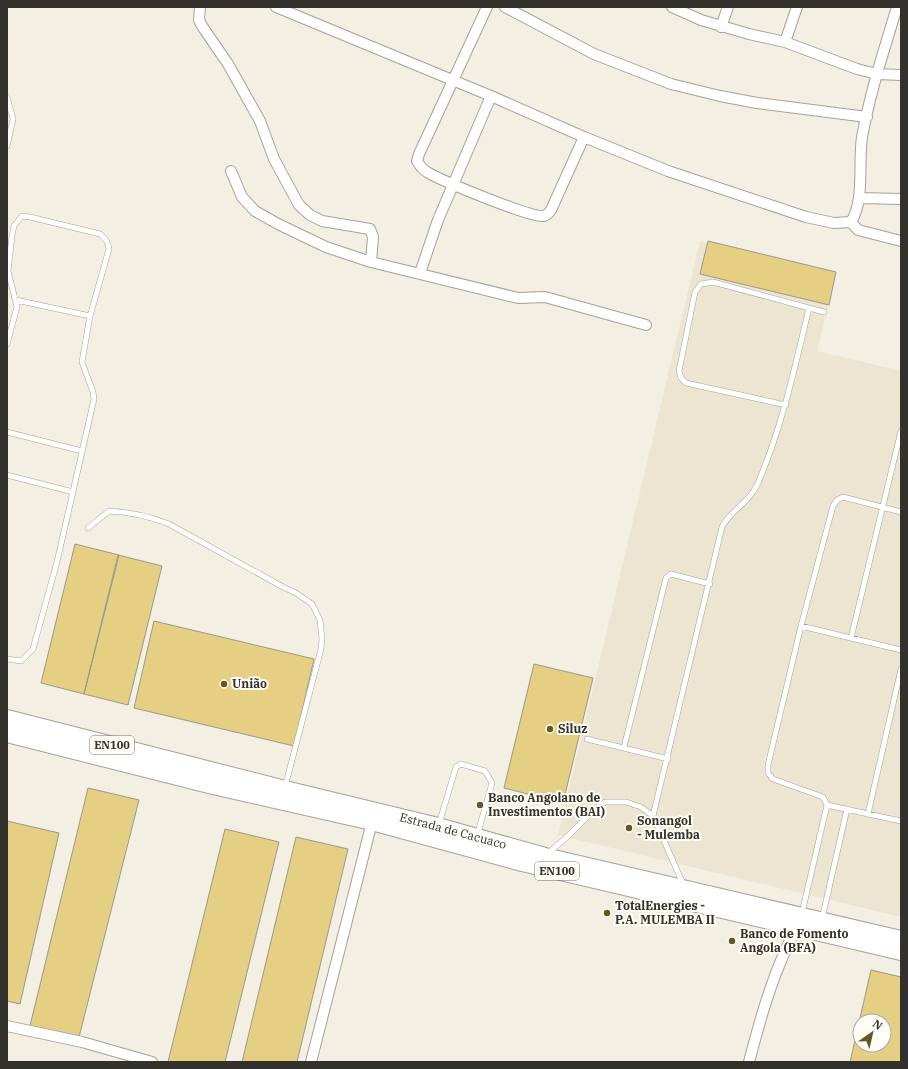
<svg xmlns="http://www.w3.org/2000/svg" width="908" height="1069" font-family="'IBM Plex Serif',serif">
	<style>
		.built { fill: #ebe5d1 }
		.building { fill: #e5cf83; stroke: #9b988d; fill-rule: evenodd }
		.lines { fill: none; stroke-linecap: round; stroke-linejoin: round }
		.lane-casing { stroke: #a5a297; stroke-width: 6 }
		.street-casing { stroke: #a5a297; stroke-width: 12 }
		.primary-casing { stroke: #a5a297; stroke-width: 18 }
		.lane { stroke: #fff; stroke-width: 5 }
		.street { stroke: #fff; stroke-width: 10 }
		.primary { stroke: #fff; stroke-width: 16 }
		.poi-dot { fill: #655724; stroke: #fffdf5; stroke-width: 1.5 }
		.labels { text-anchor: middle; stroke-width: 4; stroke-linejoin: round; paint-order: stroke }
		.shield { fill: #fffdf5; stroke: #706e68; stroke-width: 1 }
		.shield-label { font-size: 11px; font-weight: bold; fill: #32312c }
		.poi-label { font-size: 12px; font-weight: bold; fill: #32312c; stroke: #fffdf5; text-anchor: start }
		.street-label { font-size: 12px; fill: #32312c; stroke: #fffdf5 }
	</style>
	<rect width="100%" height="100%" fill="#f3efe3"/>
	<path class="built" d="M700,241l136,33 -19,77 84,20v546l-343,-82z"/>
	<path class="building" d="M708,241l128,31 -7,33 -129,-31z
		M75,544l44,11 -35,139 -43,-11z
		M118,555l44,11 -34,139 -44,-11z
		M154,621l160,38 -20,87 -160,-38z
		M534,664l59,14 -30,125 -59,-15z
		M88,788l51,12 -62,245 -49,-11z
		M7,821l52,12 -39,171 -13,-3z
		M225,829l54,13 -54,220h-57z
		M296,837l52,12 -51,213h-55z
		M871,970l30,7v85h-51zM860,1021h24v24h-24z"/>
	<g class="lines">
		<defs>
			<path id="lane" d="M7,97l6,22 -6,27
				M16,300l74,16
				M7,344l10,-37 -9,-36 4,-35 2,-10 8,-10 8,1 70,17c6,5 8,8 9,15l-19,67 -8,46 11,30 1,7 -37,163 -24,87 -12,12 -14,-2
				M786,405l-100,-22 -5,-5 -2,-7 16,-79 6,-8 12,-2 111,30
				M7,432l75,19
				M7,475l66,17
				M901,512l-58,-15 -6,3 -4,6 -32,120 -33,139v8l5,6 50,18 4,8 41,9 33,-145
				M88,528l21,-17c21,1 40,5 60,13l114,63 13,6 16,11 8,16 2,19 -1,10 -36,138
				M801,626l100,24
				M851,638l50,-207
				M587,739l81,20
				M624,747l42,-169 5,-4 39,10
				M868,814l33,7
				M653,816l69,-289c9,-18 28,-24 36,-44 24,-56 37,-116 51,-175
				M439,824l17,-57 5,-3 24,7 7,12 -15,53
				M547,854l20,-17 28,-28 10,-7h21l15,5 12,9 31,70
				M802,913l25,-108
				M822,919l25,-110"/>
			<path id="street" d="M200,7l-1,13 3,6 26,38 32,57 14,38 25,46 11,10 12,6 48,8 3,8 -2,25
				M276,7l215,89 93,41 84,34 138,46 28,6 17,-1c14,-22 7,-59 11,-85 8,-44 22,-87 35,-130
				M487,7l-68,147 -2,7c3,5 6,9 10,11 15,9 104,46 117,44 3,-1 5,-3 7,-6l33,-73
				M505,7l89,47 77,30 49,12 37,7 110,14
				M672,7l29,13 48,14 36,8 72,27 20,5 24,1
				M721,27l7,-20
				M785,42l12,-35
				M231,171l11,26 13,14 23,13 48,23 45,15 147,36 27,-1 101,28
				M859,198l42,1
				M851,222l7,8 43,11
				M420,273l18,-53 53,-124
				M7,1026l75,16 70,20
				M311,1062l61,-240
				M749,1062c12,-46 25,-93 48,-135"/>
			<path id="primary" d="M7,718l278,71 153,37 107,30 356,83
				M7,734l206,52 159,36 150,41 379,89"/>
		</defs>
		<use href="#lane" class="lane-casing"/>
		<use href="#street" class="street-casing"/>
		<use href="#primary" class="primary-casing"/>
		<use href="#lane" class="lane"/>
		<use href="#street" class="street"/>
		<use href="#primary" class="primary"/>
	</g>
	<g class="poi-dot">
		<circle cx="224" cy="684" r="4"/>
		<circle cx="550" cy="729" r="4"/>
		<circle cx="480" cy="805" r="4"/>
		<circle cx="629" cy="828" r="4"/>
		<circle cx="607" cy="913" r="4"/>
		<circle cx="732" cy="941" r="4"/>
	</g>
	<g class="labels">
		<g class="shield">
			<rect x="90" y="736" width="44" height="18" rx="3"/>
			<rect x="535" y="862" width="44" height="18" rx="3"/>
		</g>
		<g class="shield-label">
			<text x="112" y="749">EN100</text>
			<text x="557" y="875">EN100</text>
		</g>
		<g class="poi-label">
			<text x="232" y="688">União</text>
			<text x="558" y="733">Siluz</text>
			<text x="488" y="802">Banco Angolano de<tspan x="488" dy="14">Investimentos (BAI)</tspan></text>
			<text x="637" y="825">Sonangol<tspan x="637" dy="14">- Mulemba</tspan></text>
			<text x="615" y="910">TotalEnergies -<tspan x="615" dy="14">P.A. MULEMBA II</tspan></text>
			<text x="740" y="938">Banco de Fomento<tspan x="740" dy="14">Angola (BFA)</tspan></text>
		</g>
		<g class="street-label">
			<text transform="translate(453 831) rotate(15)" y="4">Estrada de Cacuaco</text>
		</g>
	</g>
	<rect width="908" height="1069" fill="none" stroke="#32312c" stroke-width="16"/>
	<g transform="translate(872 1033) rotate(34)"><circle r="19" fill="#fffdf5" stroke="#adaba5"/>
	<path d="M0-3L7 15L0 10L-7 15Z" fill="#655724"/>
	<text y="-6" font-size="11" font-weight="bold" text-anchor="middle" fill="#32312c">N</text>
	</g>
</svg>
